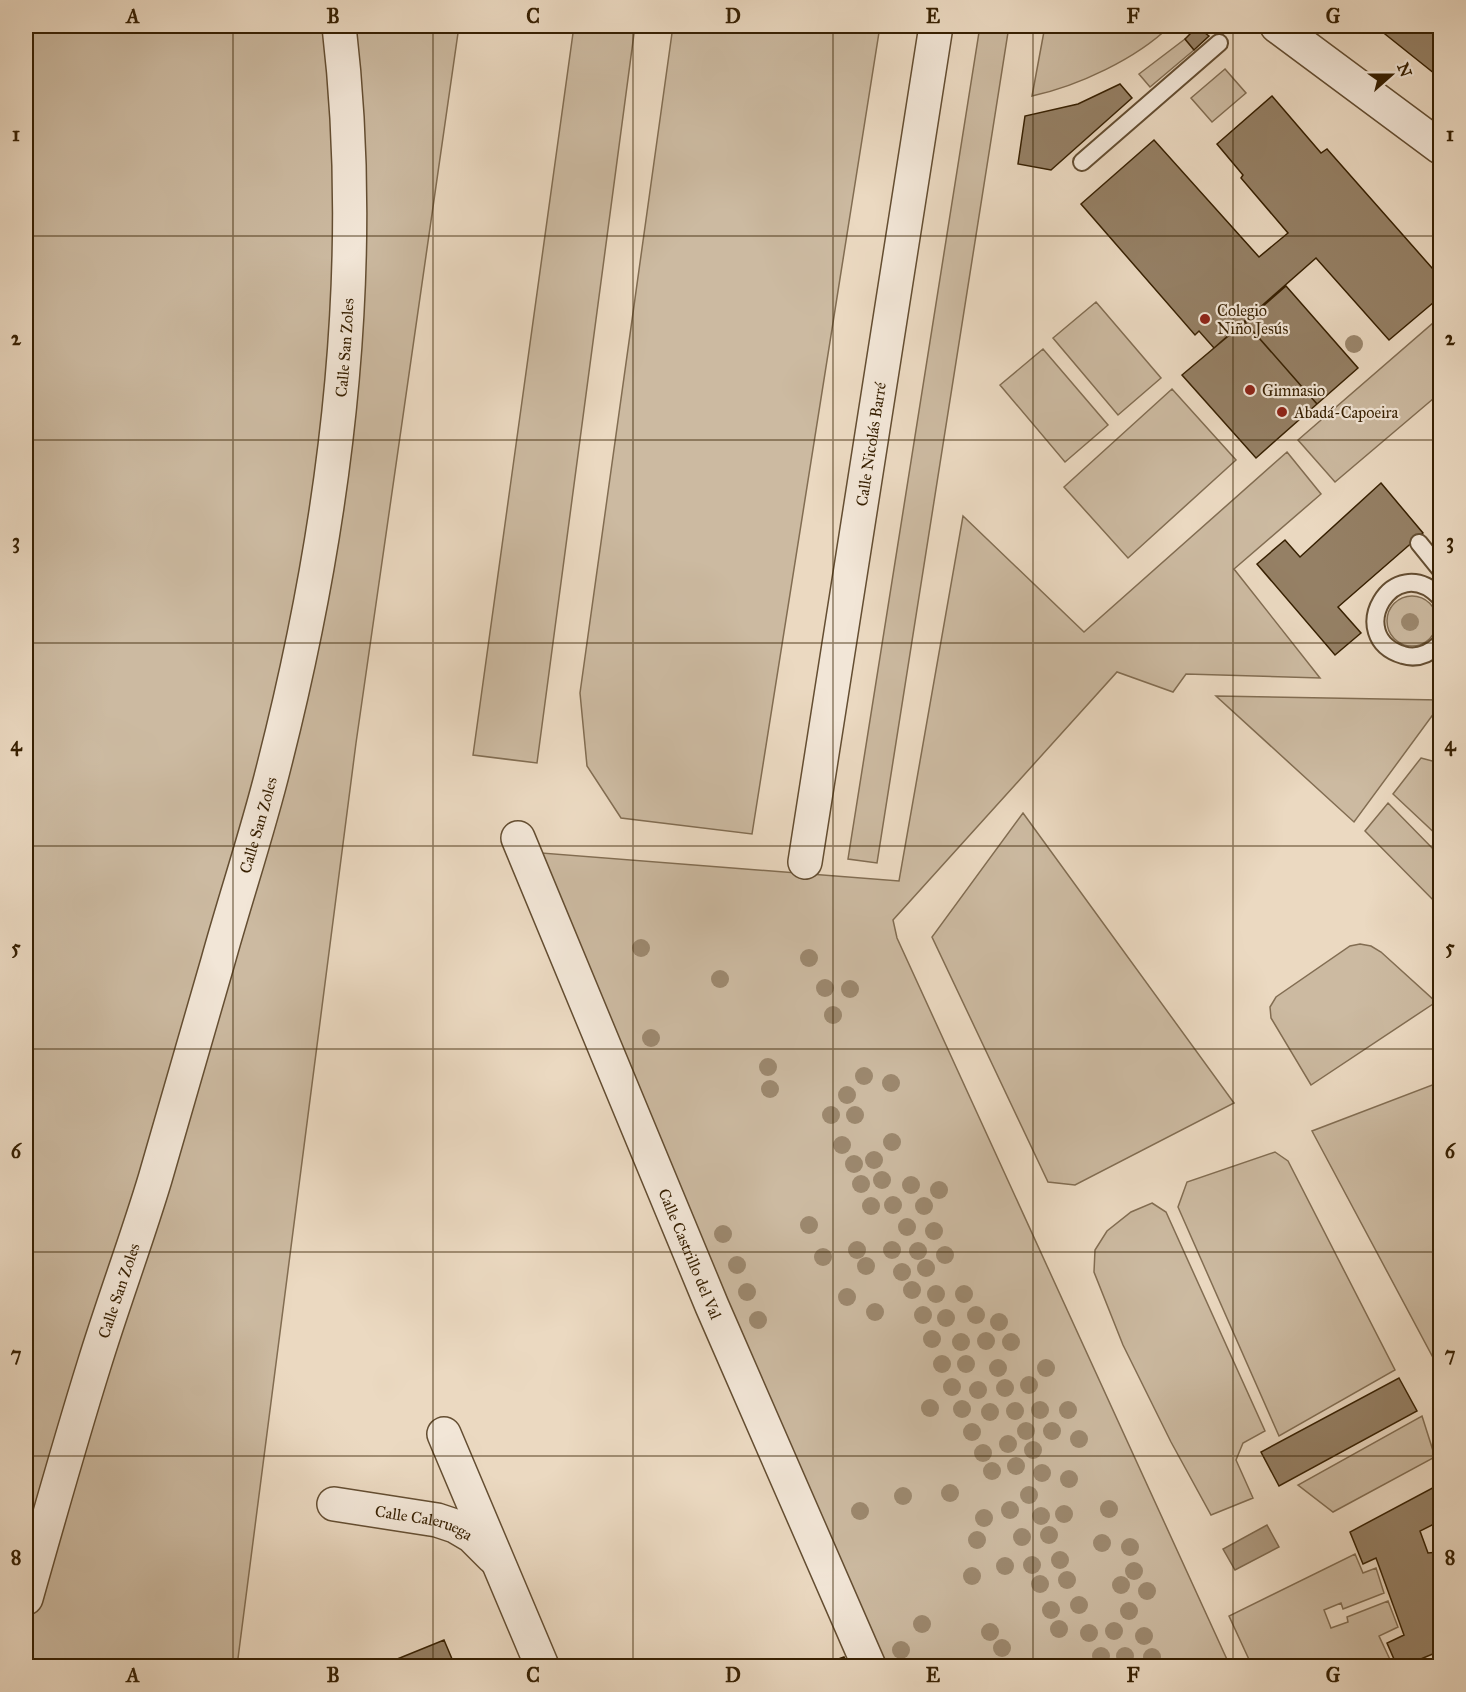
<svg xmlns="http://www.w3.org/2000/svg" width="1466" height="1692" font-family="'IM FELL Great Primer',serif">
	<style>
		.green { fill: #ccbaa1; stroke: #826d52; stroke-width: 1.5 }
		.water { fill: #ae9a80; stroke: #7e694e; stroke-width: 1.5 }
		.building { fill: #958065; stroke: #372002; stroke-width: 1.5 }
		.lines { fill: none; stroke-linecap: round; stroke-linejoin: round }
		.lane-casing { stroke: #644e32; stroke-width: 20 }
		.street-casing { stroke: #644e32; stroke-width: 36 }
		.lane { stroke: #f2e6d7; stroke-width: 16 }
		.street { stroke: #f2e6d7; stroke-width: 33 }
		.tree { fill: #9c886e }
		.grid { fill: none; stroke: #372002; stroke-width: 1.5; stroke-opacity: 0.55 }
		.poi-dot { fill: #8f2418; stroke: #f2e6d7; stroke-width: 2 }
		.labels { text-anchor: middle; stroke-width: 4.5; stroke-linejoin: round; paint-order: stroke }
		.poi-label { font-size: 16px; fill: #372002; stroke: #f2e6d7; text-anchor: start }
		.street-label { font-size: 16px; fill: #372002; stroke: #f2e6d7 }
		.neatline { fill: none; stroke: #372002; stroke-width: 2 }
		.grid-label { font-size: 20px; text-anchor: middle; font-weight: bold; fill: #372002 }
	</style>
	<rect width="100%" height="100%" fill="#ebd9c1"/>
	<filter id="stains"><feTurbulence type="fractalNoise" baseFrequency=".00333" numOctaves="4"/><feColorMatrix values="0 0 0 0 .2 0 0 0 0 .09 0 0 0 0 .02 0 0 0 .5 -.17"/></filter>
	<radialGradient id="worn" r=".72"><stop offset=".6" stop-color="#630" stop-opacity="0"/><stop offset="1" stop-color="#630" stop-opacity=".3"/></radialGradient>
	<path class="green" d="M26,26h433l-103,717 -119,923h-211z
		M574,26h61l-98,737 -64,-8z
		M673,26h207l-128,808 -131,-16 -34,-52 -7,-73z
		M980,26h29l-132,837 -29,-4z
		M1045,26h125c-34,33 -92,60 -138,70z
		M1185,39l9,11 -44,37 -11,-13z
		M1225,69l21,24 -34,29 -21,-24z
		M1096,302l65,76 -43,37 -65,-77z
		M1440,317v76l-105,89 -37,-42z
		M1043,349l65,76 -43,37 -65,-77z
		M1172,389l64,71 -108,98 -64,-71z
		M1287,452l34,42 -87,75 86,109 -134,-4 -13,18 -56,-20 -224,248 4,18 333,728h-348l-94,-212 -246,-601 357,28 64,-365 121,116z
		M1387 621a25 25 0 1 1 50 0a25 25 0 1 1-50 0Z
		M1216,696l224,4v5l-86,117z
		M1421,758l19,5v75l-47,-44z
		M1388,803l52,53v51l-75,-76z
		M1023,813l211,290 -159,82 -27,-3 -116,-245z
		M1360,944l11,2 10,6 55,50 -125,83 -40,-67 -1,-11 6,-10 74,-51z
		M1440,1082v280l-3,3 -125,-234z
		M1275,1152l13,9 107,209 -116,66 -101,-229 9,-25z
		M1152,1203l14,9 99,219 -22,12 -7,17 17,38 -42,17 -40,-73 -48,-97 -29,-73 1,-22 12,-19 24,-19z
		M1422,1416l13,41 -102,55 -35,-27z
		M1355,1554l8,19 13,-5 8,25 -41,16 -2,-6 -17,7 7,18 17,-6 -1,-5 41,-16 10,26 -19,9 14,30h-141l-23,-50z"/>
	<path class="water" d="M1267,1525l12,22 -44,23 -12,-21z"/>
	<path class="building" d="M1375,26h65v52z
		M1197,27l12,9 -15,14 -9,-11z
		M1120,84l12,14 -81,72 -33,-6 7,-48 53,-12z
		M1272,96l49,57 6,-4 113,128v20l-51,43 -73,-82 -102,90 -15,-17 -4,4 -114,-131 73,-64 105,117 29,-24 -47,-55 2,-3 -26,-31z
		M1286,286l72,82 -41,36 -72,-82z
		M1245,322l72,82 -61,54 -74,-83z
		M1381,483l42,50 -85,74 23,26 -26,22 -78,-91 28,-24 15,17z
		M1399,1378l18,33 -138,75 -18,-34z
		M1440,1484v37l-20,10 8,22 10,-1 2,7v92l-36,15h-7l-10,-23 17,-8 -28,-77 -13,6 -13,-32z
		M444,1640l11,26h-75z
		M844,1657l4,9h-29z"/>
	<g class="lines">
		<defs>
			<path id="lane" d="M1082,162l137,-119
				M1419,543l21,26
				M1440,597c-47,-48 -97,40 -37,58 15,5 27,-2 37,-11"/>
			<g id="street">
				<path d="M1277,26l163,121"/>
				<path id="s1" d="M518,838l194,468 157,360"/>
				<path id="s2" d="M805,862l131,-836"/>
				<path d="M444,1434l98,232"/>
				<path id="s3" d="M334,1504l103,16 18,6 17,10 21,21"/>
				<path id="s4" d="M26,1598c22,-78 44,-156 68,-233 19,-62 42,-123 61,-186 21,-72 42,-145 63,-218 18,-65 40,-130 56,-195 61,-239 94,-494 65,-740"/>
			</g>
		</defs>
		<use href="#lane" class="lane-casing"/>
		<use href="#street" class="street-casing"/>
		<use href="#lane" class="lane"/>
		<use href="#street" class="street"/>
	</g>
	<g class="tree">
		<circle cx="1354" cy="344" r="9"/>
		<circle cx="1410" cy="622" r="9"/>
		<circle cx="641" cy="948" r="9"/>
		<circle cx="809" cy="958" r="9"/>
		<circle cx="720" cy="979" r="9"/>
		<circle cx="825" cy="988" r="9"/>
		<circle cx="850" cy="989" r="9"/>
		<circle cx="833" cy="1015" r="9"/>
		<circle cx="651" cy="1038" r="9"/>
		<circle cx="768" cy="1067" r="9"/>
		<circle cx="864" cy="1076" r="9"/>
		<circle cx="891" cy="1083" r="9"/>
		<circle cx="770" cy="1089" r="9"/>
		<circle cx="847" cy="1095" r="9"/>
		<circle cx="831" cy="1115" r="9"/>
		<circle cx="855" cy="1115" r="9"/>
		<circle cx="892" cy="1142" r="9"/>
		<circle cx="842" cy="1145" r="9"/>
		<circle cx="874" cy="1160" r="9"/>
		<circle cx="854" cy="1164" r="9"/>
		<circle cx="882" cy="1180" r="9"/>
		<circle cx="861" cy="1184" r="9"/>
		<circle cx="911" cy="1185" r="9"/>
		<circle cx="939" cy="1190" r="9"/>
		<circle cx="893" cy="1205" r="9"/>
		<circle cx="871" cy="1206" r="9"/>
		<circle cx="924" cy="1206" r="9"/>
		<circle cx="809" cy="1225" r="9"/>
		<circle cx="907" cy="1227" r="9"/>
		<circle cx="934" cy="1231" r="9"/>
		<circle cx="723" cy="1234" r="9"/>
		<circle cx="857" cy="1250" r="9"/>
		<circle cx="892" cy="1250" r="9"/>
		<circle cx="918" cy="1251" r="9"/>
		<circle cx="945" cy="1255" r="9"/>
		<circle cx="823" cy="1257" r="9"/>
		<circle cx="737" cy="1265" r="9"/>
		<circle cx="866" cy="1266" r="9"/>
		<circle cx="926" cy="1268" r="9"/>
		<circle cx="902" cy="1272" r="9"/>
		<circle cx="912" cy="1290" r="9"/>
		<circle cx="747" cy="1292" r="9"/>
		<circle cx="936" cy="1294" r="9"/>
		<circle cx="964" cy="1294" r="9"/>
		<circle cx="847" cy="1297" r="9"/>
		<circle cx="875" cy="1312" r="9"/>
		<circle cx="923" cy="1315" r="9"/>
		<circle cx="976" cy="1315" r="9"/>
		<circle cx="946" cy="1318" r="9"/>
		<circle cx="758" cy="1320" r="9"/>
		<circle cx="999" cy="1322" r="9"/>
		<circle cx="932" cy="1339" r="9"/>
		<circle cx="986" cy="1341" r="9"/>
		<circle cx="961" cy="1342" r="9"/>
		<circle cx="1011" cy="1342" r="9"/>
		<circle cx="942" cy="1364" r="9"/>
		<circle cx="966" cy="1364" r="9"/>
		<circle cx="998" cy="1368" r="9"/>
		<circle cx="1046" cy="1368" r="9"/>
		<circle cx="1029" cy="1385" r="9"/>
		<circle cx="952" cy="1387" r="9"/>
		<circle cx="1005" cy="1388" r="9"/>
		<circle cx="978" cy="1390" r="9"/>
		<circle cx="930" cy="1408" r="9"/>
		<circle cx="962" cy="1409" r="9"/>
		<circle cx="1040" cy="1410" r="9"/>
		<circle cx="1068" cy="1410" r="9"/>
		<circle cx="1015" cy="1411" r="9"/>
		<circle cx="990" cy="1412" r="9"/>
		<circle cx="1026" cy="1431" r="9"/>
		<circle cx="1052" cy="1431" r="9"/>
		<circle cx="972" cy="1432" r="9"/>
		<circle cx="1079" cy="1439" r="9"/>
		<circle cx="1008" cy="1444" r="9"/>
		<circle cx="1033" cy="1450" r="9"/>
		<circle cx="983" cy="1453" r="9"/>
		<circle cx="1016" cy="1466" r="9"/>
		<circle cx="992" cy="1471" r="9"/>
		<circle cx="1042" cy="1473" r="9"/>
		<circle cx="1069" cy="1479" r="9"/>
		<circle cx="950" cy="1493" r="9"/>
		<circle cx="1029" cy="1495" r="9"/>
		<circle cx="903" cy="1496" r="9"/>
		<circle cx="1109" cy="1509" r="9"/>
		<circle cx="1010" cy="1510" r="9"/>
		<circle cx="860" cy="1511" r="9"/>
		<circle cx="1064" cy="1514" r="9"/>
		<circle cx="1041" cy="1516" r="9"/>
		<circle cx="984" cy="1518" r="9"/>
		<circle cx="1049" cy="1535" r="9"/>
		<circle cx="1022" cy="1537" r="9"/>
		<circle cx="977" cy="1540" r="9"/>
		<circle cx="1102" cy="1543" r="9"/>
		<circle cx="1130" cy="1547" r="9"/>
		<circle cx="1060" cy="1560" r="9"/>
		<circle cx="1032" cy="1565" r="9"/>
		<circle cx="1005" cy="1566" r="9"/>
		<circle cx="1134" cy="1571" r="9"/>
		<circle cx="972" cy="1576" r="9"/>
		<circle cx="1067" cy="1580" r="9"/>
		<circle cx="1040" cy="1584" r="9"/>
		<circle cx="1121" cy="1585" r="9"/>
		<circle cx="1147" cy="1591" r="9"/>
		<circle cx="1079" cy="1605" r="9"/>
		<circle cx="1051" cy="1610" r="9"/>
		<circle cx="1129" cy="1611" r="9"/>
		<circle cx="922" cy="1624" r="9"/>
		<circle cx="1059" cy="1629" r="9"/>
		<circle cx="1114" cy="1631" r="9"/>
		<circle cx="990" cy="1632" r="9"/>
		<circle cx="1089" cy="1633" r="9"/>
		<circle cx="1144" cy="1636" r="9"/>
		<circle cx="1002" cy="1648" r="9"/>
		<circle cx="901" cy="1650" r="9"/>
		<circle cx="1101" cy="1656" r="9"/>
		<circle cx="1125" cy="1656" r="9"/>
		<circle cx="1152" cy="1657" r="9"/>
	</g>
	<path class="grid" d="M233,26v1640M433,26v1640M633,26v1640M833,26v1640M1033,26v1640M1233,26v1640M26,236h1414M26,440h1414M26,643h1414M26,846h1414M26,1049h1414M26,1252h1414M26,1456h1414"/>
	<g class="poi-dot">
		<circle cx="1205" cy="319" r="6"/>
		<circle cx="1250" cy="390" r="6"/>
		<circle cx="1282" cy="412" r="6"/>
	</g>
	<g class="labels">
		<g class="poi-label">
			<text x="1217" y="316">Colegio<tspan x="1217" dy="18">Niño Jesús</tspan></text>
			<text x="1262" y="396">Gimnasio</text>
			<text x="1294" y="418">Abadá-Capoeira</text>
		</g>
		<g class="street-label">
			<text dy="6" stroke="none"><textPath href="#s4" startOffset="1293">Calle San Zoles</textPath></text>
			<text dy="6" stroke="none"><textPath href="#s2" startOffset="423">Calle Nicolás Barré</textPath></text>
			<text dy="6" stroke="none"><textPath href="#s4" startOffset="807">Calle San Zoles</textPath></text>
			<text dy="6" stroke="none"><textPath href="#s1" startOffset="450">Calle Castrillo del Val</textPath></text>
			<text dy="6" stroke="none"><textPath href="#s4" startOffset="321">Calle San Zoles</textPath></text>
			<text dy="6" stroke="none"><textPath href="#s3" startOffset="92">Calle Caleruega</textPath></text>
		</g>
	</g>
	<rect width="1466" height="1692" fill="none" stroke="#ebd9c1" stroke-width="66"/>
	<g transform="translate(1391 75) rotate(69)" stroke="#f2e6d7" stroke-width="4.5" paint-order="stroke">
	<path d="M0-4.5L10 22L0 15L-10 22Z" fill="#372002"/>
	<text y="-9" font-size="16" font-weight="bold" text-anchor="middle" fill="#372002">N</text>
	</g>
	<rect x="33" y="33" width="1400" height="1626" class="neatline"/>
	<g class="grid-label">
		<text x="133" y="23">A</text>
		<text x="333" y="23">B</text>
		<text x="533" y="23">C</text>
		<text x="733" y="23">D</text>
		<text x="933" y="23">E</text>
		<text x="1133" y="23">F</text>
		<text x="1333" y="23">G</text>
		<text x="16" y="141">1</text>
		<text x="1450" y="141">1</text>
		<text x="16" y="345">2</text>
		<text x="1450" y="345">2</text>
		<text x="16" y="548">3</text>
		<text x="1450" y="548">3</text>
		<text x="16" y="751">4</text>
		<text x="1450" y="751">4</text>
		<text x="16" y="954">5</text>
		<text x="1450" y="954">5</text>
		<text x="16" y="1158">6</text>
		<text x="1450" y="1158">6</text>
		<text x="16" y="1361">7</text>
		<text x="1450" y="1361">7</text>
		<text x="16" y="1564">8</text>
		<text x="1450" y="1564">8</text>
		<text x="133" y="1682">A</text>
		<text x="333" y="1682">B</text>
		<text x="533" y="1682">C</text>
		<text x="733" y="1682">D</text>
		<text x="933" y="1682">E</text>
		<text x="1133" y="1682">F</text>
		<text x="1333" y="1682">G</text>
	</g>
	<rect width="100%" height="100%" filter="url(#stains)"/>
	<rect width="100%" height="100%" fill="url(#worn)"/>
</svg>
